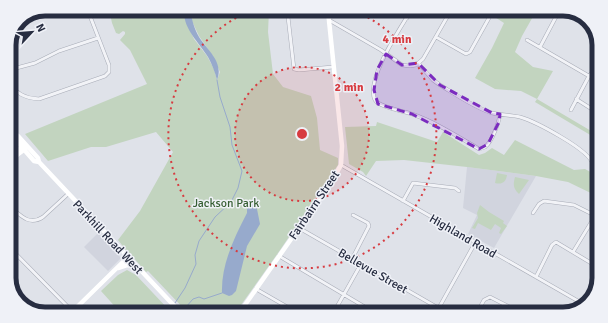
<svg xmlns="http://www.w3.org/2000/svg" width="608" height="323" font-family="Signika,sans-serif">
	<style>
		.built { fill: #d1d4de }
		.green { fill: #c2d4bf }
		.water { fill: #97aacc }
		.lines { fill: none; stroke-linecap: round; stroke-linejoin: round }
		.stream { stroke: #97aacc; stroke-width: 1 }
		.minor-casing { stroke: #a8acb7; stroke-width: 4 }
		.minor { stroke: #f2f3f7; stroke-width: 3 }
		.secondary { stroke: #fff; stroke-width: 4.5 }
		.marked { fill: #7b2cbf; fill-opacity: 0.2; stroke: #7b2cbf; stroke-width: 3; stroke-dasharray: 8 5; stroke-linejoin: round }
		.ring { fill: none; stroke: #d73b40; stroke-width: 2; stroke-dasharray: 2 4 }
		.labels { text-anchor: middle; stroke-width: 3; stroke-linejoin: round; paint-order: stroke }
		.park-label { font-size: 12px; fill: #365e33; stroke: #eff1f7 }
		.street-label { font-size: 12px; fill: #272d41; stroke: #eff1f7 }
		.rim { fill: none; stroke: #272d41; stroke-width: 5 }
		.centre { fill: #d73b40; stroke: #eff1f7; stroke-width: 2 }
		.ring-label { font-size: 12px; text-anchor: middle; font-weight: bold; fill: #d73b40; stroke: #eff1f7; stroke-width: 3; stroke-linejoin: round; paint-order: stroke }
	</style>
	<rect width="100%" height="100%" fill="#dfe2e9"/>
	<path class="built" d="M467,167l69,9 -42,72 -26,-14 9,-19 -14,-7z
		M98,233l23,25 -13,13 -24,-24z"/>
	<path class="green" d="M109,9l75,1 -1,4 11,25 13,17 7,13 3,11 3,-8 -8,-17 -13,-19 -7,-15 -2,-11 79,1 -1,21 5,42 10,13 28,9 6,22 3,32 18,8v7l-60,88 -42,59 -50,-1 -38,-40 -2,1 -14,-16v-1l-1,-2 -2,1 -11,-14 22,-29 33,-59 -17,-20 -50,15h-15l-43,14 -23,-27 122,-50 -17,-34 -10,-10 5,-6v-2l-2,-1 -4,3 -3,-1 -4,-10z
		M487,12l48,1 -13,23 -7,16 18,15 20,4 -16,28 61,36 -1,4 -62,-37 2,-3 -16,-8 -26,-2 -20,-11 17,-30 12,-25z
		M377,122l60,20 6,-10 36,23 6,-2 7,-5 12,7 11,-15 59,30 11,-1 9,5 3,-1v23l-29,-14 -32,-6 -69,-9 -63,-7 -28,1 -10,15 -3,-4 -14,-8 -4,-37 31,-1z
		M497,173l10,2c-1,7 -5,10 -12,8z
		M515,177l14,3 -10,14c-6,-6 -6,-9 -4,-17z
		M480,205l9,7 15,9 -1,2 4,3 -6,8 -2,-1 2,-5 -6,-4 -4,6 -13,-7 -3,6 -3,-1 6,-10 -1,-5z
		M127,270l9,5 34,36h-51l-18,-20 17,-16z"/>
	<path class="water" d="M184,10h6c2,10 4,18 9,27 9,14 25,25 18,43 -2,-8 -5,-16 -9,-23 -9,-15 -25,-28 -24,-47z
		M250,201l7,8 3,15 -13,22 -11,45 -4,4 -3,1 -7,-3c-1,-28 12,-55 25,-80v-7z"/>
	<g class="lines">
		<path class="stream" d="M175,303l10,-15 11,-24 -1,-9 4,-14 16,-24 16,-15 7,-14 4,-17 -10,-26 -2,-18 -10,-30 -3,-17
			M186,307l7,-8 6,-2 5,2 18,-6
			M169,311l4,-5"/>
		<defs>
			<path id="minor" d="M289,11l-1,6 6,52 5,1 34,-3
				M396,12l11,6
				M410,12c-10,17 -45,68 -35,88 4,7 28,11 37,14 23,8 45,22 67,35 1,0 6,-2 6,-2 7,-5 14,-25 15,-33
				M564,13l20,11
				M329,20l52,30 21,15 8,1 6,-1 7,-6 27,-47
				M16,28l12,-12
				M436,37l30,17 4,-2 19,-34
				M527,40l62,36
				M540,47l18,-34
				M418,63l15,17 7,5c15,9 35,23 52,28 9,2 19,2 28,4 14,4 71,33 73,48
				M9,70l26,-7 24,-12 39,-13
				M9,80c6,14 16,18 30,19l66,-23 4,-4v-7l-19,-49 -11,-7
				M576,99l22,14
				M571,110l18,-34 10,-12
				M341,165l244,140
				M403,201l10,-18 42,5 4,3
				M14,210c9,8 17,15 29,7l25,-23
				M533,213l6,-9 5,-3 30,4 22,11
				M299,228l148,85
				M9,247l62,63
				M573,252l22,-36
				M279,256l96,57
				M352,259l17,-33 -1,-3 -15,-8
				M536,277l16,-32 4,-3 40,24
				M256,289l40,23
				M334,312l27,-48
				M436,313l39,-70
				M477,313l7,-13 6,-3 33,17"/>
		</defs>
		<use href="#minor" class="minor-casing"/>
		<use href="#minor" class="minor"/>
		<path class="secondary" d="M9,129l4,4 5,3 20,22 1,4 140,149
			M13,133l1,5 20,23 5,1
			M10,158l14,-13
			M9,161l16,-12
			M118,268l9,-3 8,1
			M74,310l53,-52
			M240,312l91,-130 10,-17 1,-19 -14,-135"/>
	</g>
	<path class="marked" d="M386,54l16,11 16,-2 22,22 52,28 8,1 -1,8 -11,22 -9,5 -67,-35 -34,-10 -4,-14 3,-20z"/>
	<circle cx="302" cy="134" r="67" fill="#d73b40" fill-opacity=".12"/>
	<g class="ring">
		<circle cx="302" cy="134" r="67"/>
		<path d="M357 12A134 134 0 1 1 250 11"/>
	</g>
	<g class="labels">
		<g class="park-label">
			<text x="226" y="207">Jackson Park</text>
		</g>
		<g class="street-label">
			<text transform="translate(314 205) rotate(-56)" y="4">Fairbairn Street</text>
			<text transform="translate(463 236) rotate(30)" y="4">Highland Road</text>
			<text transform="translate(108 237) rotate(47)" y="4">Parkhill Road West</text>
			<text transform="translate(373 271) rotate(30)" y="4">Bellevue Street</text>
		</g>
	</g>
	<path d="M0 0H608V323H0ZM45 16H563A29 29 0 0 1 592 45V278A29 29 0 0 1 563 307H45A29 29 0 0 1 16 278V45A29 29 0 0 1 45 16Z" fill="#eff1f7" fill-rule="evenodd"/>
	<path class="rim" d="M45 16H563A29 29 0 0 1 592 45V278A29 29 0 0 1 563 307H45A29 29 0 0 1 16 278V45A29 29 0 0 1 45 16Z"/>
	<circle cx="302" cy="134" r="6" class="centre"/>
	<g class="ring-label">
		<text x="397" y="43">4 min</text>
		<text x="349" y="91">2 min</text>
	</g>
	<g transform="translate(32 32) rotate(64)" stroke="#eff1f7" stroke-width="3" paint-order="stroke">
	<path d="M0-3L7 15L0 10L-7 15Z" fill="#272d41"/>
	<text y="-6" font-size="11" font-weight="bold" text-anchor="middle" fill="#272d41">N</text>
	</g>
</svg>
